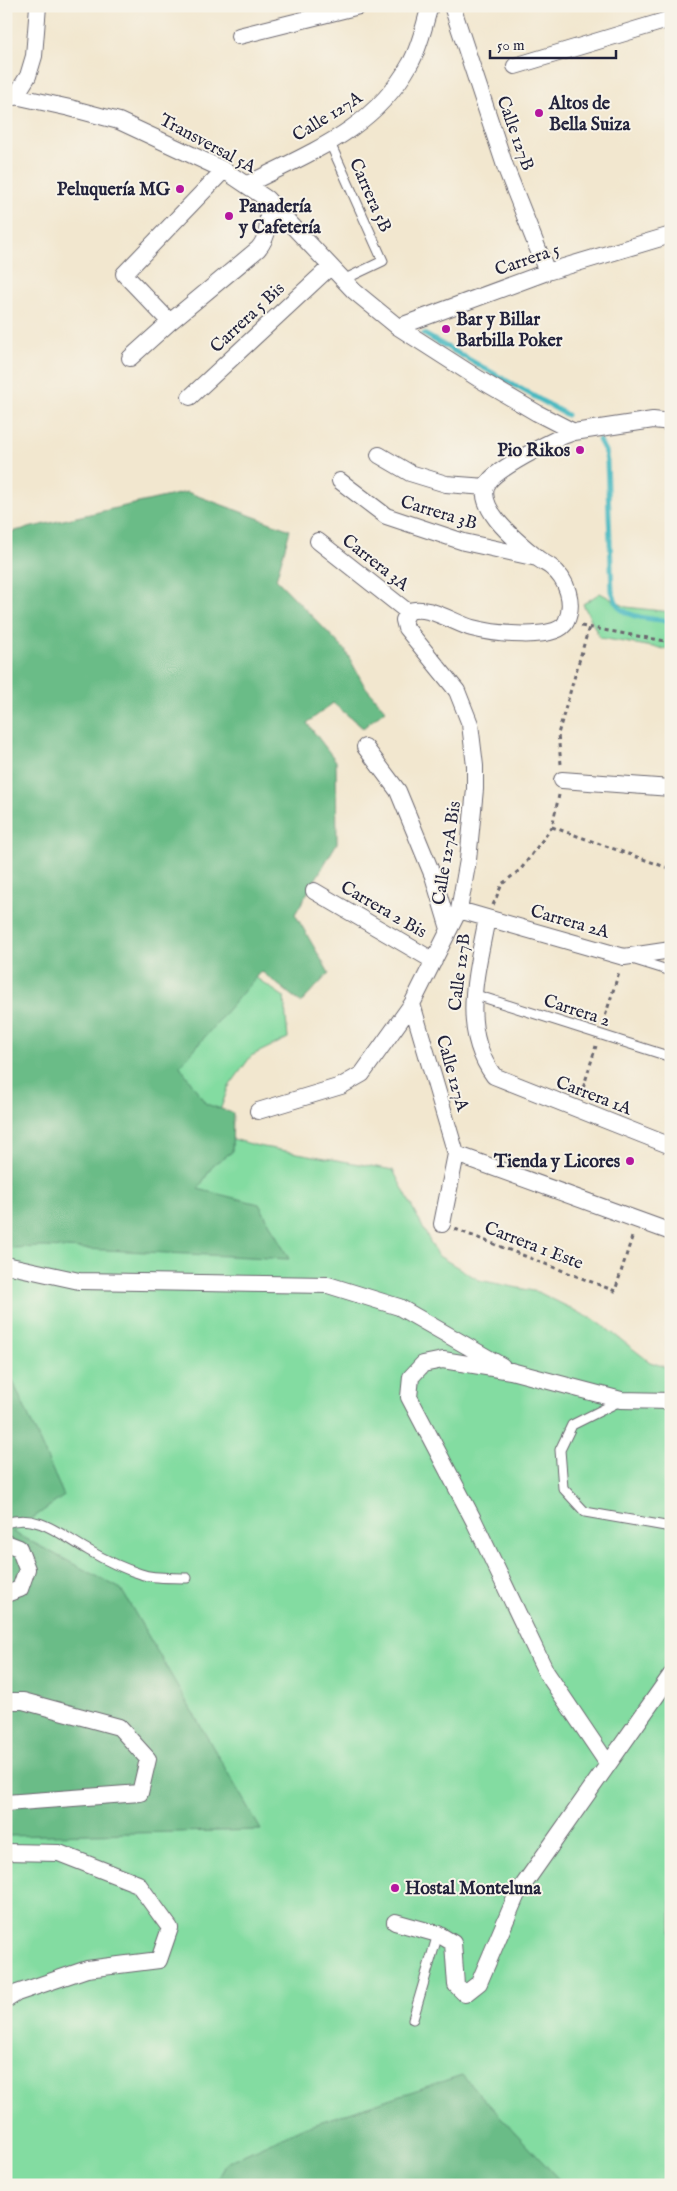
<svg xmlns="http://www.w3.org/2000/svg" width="677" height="2191" font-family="'IM FELL English',serif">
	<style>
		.green { fill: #83dca1; stroke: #527f6e }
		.forest { fill: #6abc87; stroke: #466f61 }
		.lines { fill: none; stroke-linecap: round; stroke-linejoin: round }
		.stream { stroke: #4ab9c1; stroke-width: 5 }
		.lane-casing { stroke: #6b676f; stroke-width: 11 }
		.street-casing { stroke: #6b676f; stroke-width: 18 }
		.path { stroke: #6b676f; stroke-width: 3; stroke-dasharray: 4 4; stroke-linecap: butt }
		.lane { stroke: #fff; stroke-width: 9 }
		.street { stroke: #fff; stroke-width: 16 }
		.poi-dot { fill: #b5179e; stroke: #f7f3e8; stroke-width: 2 }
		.labels { text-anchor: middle; stroke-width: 4; stroke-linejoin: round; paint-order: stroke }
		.poi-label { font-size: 18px; font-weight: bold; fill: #22223b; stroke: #f7f3e8; text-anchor: start }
		.street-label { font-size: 18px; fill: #22223b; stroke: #f7f3e8 }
	</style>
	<rect width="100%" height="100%" fill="#f7f3e8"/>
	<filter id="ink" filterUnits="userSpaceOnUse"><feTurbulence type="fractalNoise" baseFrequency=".02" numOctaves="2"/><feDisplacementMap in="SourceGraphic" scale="10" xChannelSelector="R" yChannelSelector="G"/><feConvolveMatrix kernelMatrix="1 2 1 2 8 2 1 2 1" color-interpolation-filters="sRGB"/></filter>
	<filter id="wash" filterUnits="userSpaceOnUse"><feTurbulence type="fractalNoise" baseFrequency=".0096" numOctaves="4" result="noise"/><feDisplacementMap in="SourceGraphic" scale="20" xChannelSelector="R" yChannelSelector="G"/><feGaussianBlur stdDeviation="1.12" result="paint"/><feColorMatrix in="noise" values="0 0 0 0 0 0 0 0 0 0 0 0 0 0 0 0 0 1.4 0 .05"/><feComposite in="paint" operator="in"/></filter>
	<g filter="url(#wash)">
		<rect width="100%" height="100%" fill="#f2e7cf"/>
		<path class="green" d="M600,593l26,14 45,5v38l-71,-12 -17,-34z
			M6,728l243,245 35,24 4,41 -37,18 -23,32 -16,45 46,13 135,24 44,85 42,25 59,12 60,30 52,40 21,7v816h-665z"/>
		<path class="forest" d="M187,492l103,38 -14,49 69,71 19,35 21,25 -22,18 -30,-25 -26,20 29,38 1,82 -42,71 34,59 -28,30 -40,-32 -81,95 26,38 27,9 -1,39 -18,12 -16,25 61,15 30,55 -245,-12 -38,1v-715z
			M6,1366l58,130 -51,36 108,57 140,241 -255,6z
			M462,2075l102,110h-350l12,-22 78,-36z"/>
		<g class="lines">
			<path class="stream" d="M6,77h2
				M424,334l143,81
				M599,440l6,11 2,11 5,129c2,5 4,14 9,18 12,10 35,10 50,12"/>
		</g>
	</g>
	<g filter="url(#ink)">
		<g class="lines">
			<defs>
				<path id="lane" d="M330,143l53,118 -40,19
					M632,959l39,12
					M473,994l198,63
					M620,1401l-48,24 -12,25 3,38 22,24 86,15
					M6,1523c32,-11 56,13 82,27 17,10 34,18 53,24 13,5 32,3 46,4
					M413,2019l25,-85"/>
				<path id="street" d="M452,6l53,160 42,106
					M239,36l120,-30
					M515,66l156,-47
					M6,94l64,14 49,13 105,49 43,29 87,92 44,36 81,52 58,34 37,19
					M15,97l13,-21 6,-20 4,-50
					M248,184c63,-32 126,-55 162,-120 10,-17 14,-39 20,-58
					M170,322l-46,-48 100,-104
					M398,327l149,-55 124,-37
					M130,358l40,-36 88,-73c13,-15 10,-31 9,-50
					M190,397l140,-130
					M379,455l31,18 36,11 40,3
					M340,481l46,35 78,26 73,16
					M318,541l90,71
					M408,612c17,-9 46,11 64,16 19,5 84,14 94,-6 9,-19 1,-43 -15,-55 -5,-4 -11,-6 -16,-11 -17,-14 -67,-53 -44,-77 12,-13 55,-35 72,-43l11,-4 79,-12 18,2
					M365,747l33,44 35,85 16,53
					M562,780l109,8
					M314,891l120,70
					M459,910l165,47 47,-7
					M487,918c-10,54 -28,111 7,158l177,70
					M412,1004l44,150 -14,70
					M258,1111l83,-25 21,-12 50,-70 47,-94 9,-50 7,-71v-23l-5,-42 -13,-33 -51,-63 -2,-8 4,-8
					M456,1154l215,78
					M6,1265l73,16 249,4 71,22 103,59
					M6,1543l13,5 8,21 -7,20 -14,5
					M6,1701h17l96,26 29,32 -8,34 -134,10
					M608,1764l-62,-92 -72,-151 -65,-124 2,-20 12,-13 20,-4 68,11 110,29 50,1
					M6,1852l53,1 79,31 32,44 -11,32 -72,9 -70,24 -11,7
					M395,1922l43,12 15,9 3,42 9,9 14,-11 38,-89 154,-219"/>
			</defs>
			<use href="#lane" class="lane-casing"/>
			<use href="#street" class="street-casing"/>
			<path class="path" d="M581,626l90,16
				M561,764l-3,-30 31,-107
				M552,827l119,42
				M493,905l9,-21 19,-15 31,-42 7,-32
				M603,1023l16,-51
				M581,1095l15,-49
				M455,1229l160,62 18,-57"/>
			<use href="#lane" class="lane"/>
			<use href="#street" class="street"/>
		</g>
	</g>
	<g class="poi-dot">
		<circle cx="539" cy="113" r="5"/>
		<circle cx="180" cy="189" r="5"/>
		<circle cx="229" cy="216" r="5"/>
		<circle cx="446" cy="329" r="5"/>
		<circle cx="580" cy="450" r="5"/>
		<circle cx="630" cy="1161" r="5"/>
		<circle cx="395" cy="1888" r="5"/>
	</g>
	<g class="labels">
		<g class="poi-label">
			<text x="549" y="109">Altos de<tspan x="549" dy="21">Bella Suiza</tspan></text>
			<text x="170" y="195" text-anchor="end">Peluquería MG</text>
			<text x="239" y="212">Panadería<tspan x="239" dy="21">y Cafetería</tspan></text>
			<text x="456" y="325">Bar y Billar<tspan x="456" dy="21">Barbilla Poker</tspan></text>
			<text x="570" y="456" text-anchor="end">Pio Rikos</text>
			<text x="620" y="1167" text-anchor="end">Tienda y Licores</text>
			<text x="405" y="1894">Hostal Monteluna</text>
		</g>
		<g class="street-label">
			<text transform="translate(327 116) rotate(-32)" y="6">Calle 127A</text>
			<text transform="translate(516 133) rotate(70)" y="6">Calle 127B</text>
			<text transform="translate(208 143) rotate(28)" y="6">Transversal 5A</text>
			<text transform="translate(371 195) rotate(66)" y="6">Carrera 5B</text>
			<text transform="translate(527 259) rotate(-19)" y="6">Carrera 5</text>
			<text transform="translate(247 317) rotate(-43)" y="6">Carrera 5 Bis</text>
			<text transform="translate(439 512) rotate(17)" y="6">Carrera 3B</text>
			<text transform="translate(376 562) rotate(38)" y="6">Carrera 3A</text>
			<text transform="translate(446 853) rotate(-81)" y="6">Calle 127A Bis</text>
			<text transform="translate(384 909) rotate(30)" y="6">Carrera 2 Bis</text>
			<text transform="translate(570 921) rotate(16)" y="6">Carrera 2A</text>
			<text transform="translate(459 972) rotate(-83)" y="6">Calle 127B</text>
			<text transform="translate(577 1010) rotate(18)" y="6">Carrera 2</text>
			<text transform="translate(453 1073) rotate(74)" y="6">Calle 127A</text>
			<text transform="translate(594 1095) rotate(21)" y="6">Carrera 1A</text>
			<text transform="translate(534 1245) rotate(21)" y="6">Carrera 1 Este</text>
		</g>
	</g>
	<rect width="677" height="2191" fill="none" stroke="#f7f3e8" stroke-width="25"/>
	<path d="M490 50v8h126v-8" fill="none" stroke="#22223b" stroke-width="2.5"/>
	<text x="497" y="50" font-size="15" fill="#22223b" stroke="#f7f3e8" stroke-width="4" paint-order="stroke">50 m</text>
</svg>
